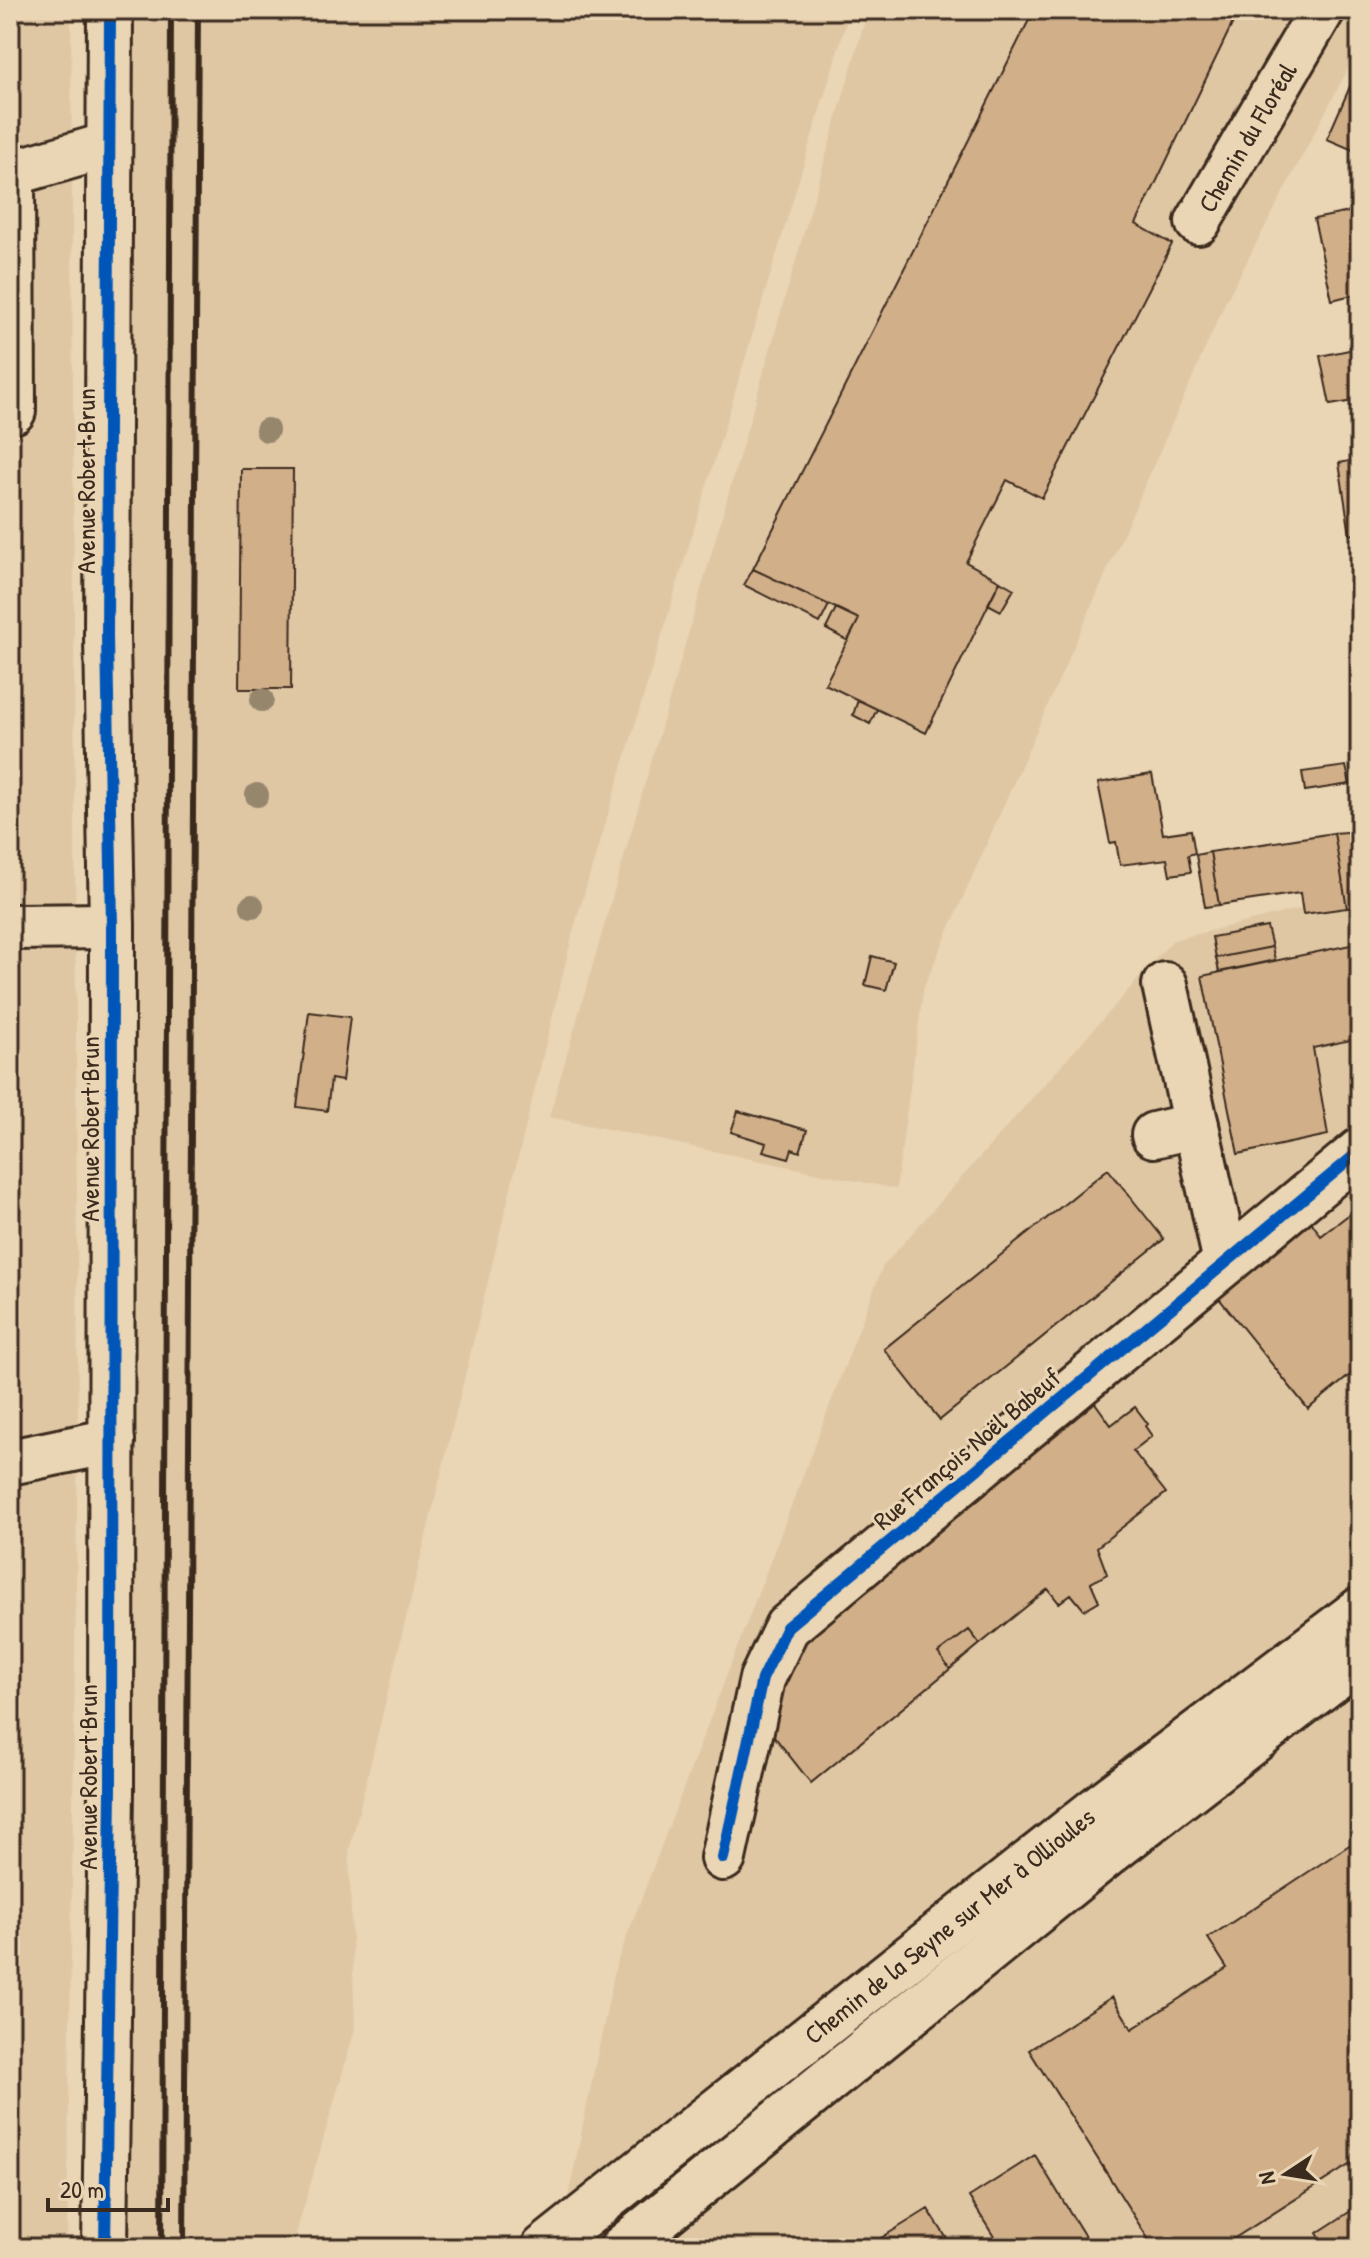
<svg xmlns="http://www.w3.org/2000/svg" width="1370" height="2258" font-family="'Patrick Hand',sans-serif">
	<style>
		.built { fill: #dfc7a4 }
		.building { fill: #d1af89; stroke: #3b2a1e; stroke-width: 2 }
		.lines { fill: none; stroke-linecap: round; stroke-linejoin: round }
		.minor-casing { stroke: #3b2a1e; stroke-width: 50 }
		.major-casing { stroke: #3b2a1e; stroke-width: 50 }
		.minor { stroke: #ead5b4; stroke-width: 44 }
		.major { stroke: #ead5b4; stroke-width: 44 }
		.rail { stroke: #3b2a1e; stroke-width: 6 }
		.cycleway-casing { stroke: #ead5b4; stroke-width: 17 }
		.cycleway { stroke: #0057b8; stroke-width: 12 }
		.tree { fill: #95866c }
		.labels { text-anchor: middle; stroke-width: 6; stroke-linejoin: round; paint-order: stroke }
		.street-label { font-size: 26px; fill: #3b2a1e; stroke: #ead5b4 }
	</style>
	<rect width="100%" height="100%" fill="#ead5b4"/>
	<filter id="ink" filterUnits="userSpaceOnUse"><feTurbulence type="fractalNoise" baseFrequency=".0125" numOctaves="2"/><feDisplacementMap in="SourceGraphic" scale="16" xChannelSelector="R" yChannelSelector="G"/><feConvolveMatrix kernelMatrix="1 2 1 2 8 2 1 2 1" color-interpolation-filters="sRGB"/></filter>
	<g filter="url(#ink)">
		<path class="built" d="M10,10h61l7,1425 -11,813h-57z
			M131,10h719l-275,914 -226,928 6,177 -63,219h-164z
			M868,10h492v36l-134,255 -302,685 -28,203 -347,-72z
			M1360,894v1354h-834l38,-31 52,-252 267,-699 290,-326z"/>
		<path class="building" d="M1034,10h205l-103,214 36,20 -130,254 -35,-18 -41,82 34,19 -74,152 -101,-49 34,-65 -106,-50z
			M1359,66l1,1v86l-33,-14z
			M1359,210l1,83 -28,7 -18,-81z
			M1360,339v61l-30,5 -10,-49 34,-7 -2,-9z
			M1360,459v74l-10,2 -11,-72z
			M241,469h52l-2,220h-52z
			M753,569l76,36 -9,18 -76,-38z
			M1000,581l14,8 -13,22 -13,-7z
			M836,608l23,11 -11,22 -22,-12z
			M858,700l19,9 -7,15 -17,-9z
			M1346,766l4,18 -45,7 -3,-19z
			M1152,774l11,60 28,-4 4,23 -7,2 3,17 -21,3 -3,-16 -47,6 -4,-23 -6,1 -12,-60z
			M1360,831v75l-13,2 -13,-75z
			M1334,833l13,75 -44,6 -3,-21 -81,12 -9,-53z
			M1210,852l9,53 -14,2 -9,-52z
			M1267,927l5,20 -56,11 -4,-21z
			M1360,943v95l-47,10 15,87 -90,19 -36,-178z
			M1272,947l3,13 -56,12 -3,-14z
			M872,956l22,6 -8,28 -21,-5z
			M309,1012l41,5 -8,64 -11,-2 -4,32 -30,-4z
			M738,1111l69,19 -7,22 -8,-3 -3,9 -26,-7 3,-8 -35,-11z
			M1108,1169l56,70 -224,181 -56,-71z
			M1360,1206v161l-52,42 -91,-113 93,-76 11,16z
			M1093,1400l18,25 24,-18 13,17 -3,2 7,10 -19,15 33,42 -69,54 10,27 -16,9 8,18 -15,9 -13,-16 -12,9 -11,-14 -68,55 -11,-14 -31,23 12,16 -139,114 -48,-61 34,-84 79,-62 3,4 29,-22 -4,-7z
			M969,1630l11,14 -30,25 -12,-16z
			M1360,1838v320l-133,85 3,5h-76l-125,-198 83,-53 20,32 95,-61 -19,-30z
			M1035,2155l57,93h-91l-32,-51z
			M1360,2205v43h-34l-9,-15z
			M928,2209l25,39h-77l-3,-5z"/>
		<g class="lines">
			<defs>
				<g id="minor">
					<path id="s1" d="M1198,222l124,-212"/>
					<path d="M13,411l-1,-238 97,-28"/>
					<path d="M10,927l102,-1"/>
					<path d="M1165,985l61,277"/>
					<path d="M1154,1135l42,-10"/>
					<path d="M10,1462l102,-21"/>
					<path d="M723,1858l39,-179 25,-52 573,-476"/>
					<path d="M105,2248l6,-458 1,-864 -5,-290 3,-626"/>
				</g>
				<g id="major">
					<path id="s2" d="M544,2248l559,-444 257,-194"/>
					<path d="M622,2248l488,-396 250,-194"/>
				</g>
			</defs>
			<use href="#minor" class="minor-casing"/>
			<use href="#major" class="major-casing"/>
			<use href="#minor" class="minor"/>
			<use href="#major" class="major"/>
			<path class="rail" d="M162,2248l9,-2238
				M184,2248l14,-2238"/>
			<defs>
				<path id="cycleway" d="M723,1858l39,-179 25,-52 573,-476
					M105,2248l6,-458 1,-864 -5,-290 3,-626"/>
			</defs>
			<use href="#cycleway" class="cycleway-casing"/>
			<use href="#cycleway" class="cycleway"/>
		</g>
		<g class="tree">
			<circle cx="267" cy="430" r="12"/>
			<circle cx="262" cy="700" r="12"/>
			<circle cx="257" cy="795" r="12"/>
			<circle cx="252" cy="906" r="12"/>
		</g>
	</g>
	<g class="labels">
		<g class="street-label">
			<text dy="9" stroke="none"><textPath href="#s1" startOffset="98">Chemin du Floréal</textPath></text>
			<text transform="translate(86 481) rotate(-90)" y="9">Avenue Robert Brun</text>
			<text transform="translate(90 1129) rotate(-90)" y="9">Avenue Robert Brun</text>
			<text transform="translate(967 1449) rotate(-40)" y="9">Rue François Noël Babeuf</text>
			<text transform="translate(88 1777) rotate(-90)" y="9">Avenue Robert Brun</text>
			<text dy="9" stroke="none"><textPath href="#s2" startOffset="518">Chemin de la Seyne sur Mer à Ollioules</textPath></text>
		</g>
	</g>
	<rect width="1370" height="2258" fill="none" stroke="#ead5b4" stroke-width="40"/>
	<rect x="20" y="20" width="1330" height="2218" fill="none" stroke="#3b2a1e" stroke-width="3" filter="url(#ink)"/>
	<g transform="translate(1286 2174) rotate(258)" stroke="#ead5b4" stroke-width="6" paint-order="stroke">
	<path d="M0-6L14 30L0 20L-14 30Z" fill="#3b2a1e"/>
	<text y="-12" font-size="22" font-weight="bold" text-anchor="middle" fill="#3b2a1e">N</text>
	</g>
	<path d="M48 2198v12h120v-12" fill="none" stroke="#3b2a1e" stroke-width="4"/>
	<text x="60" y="2198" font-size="24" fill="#3b2a1e" stroke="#ead5b4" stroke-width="6" paint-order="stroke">20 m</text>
</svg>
